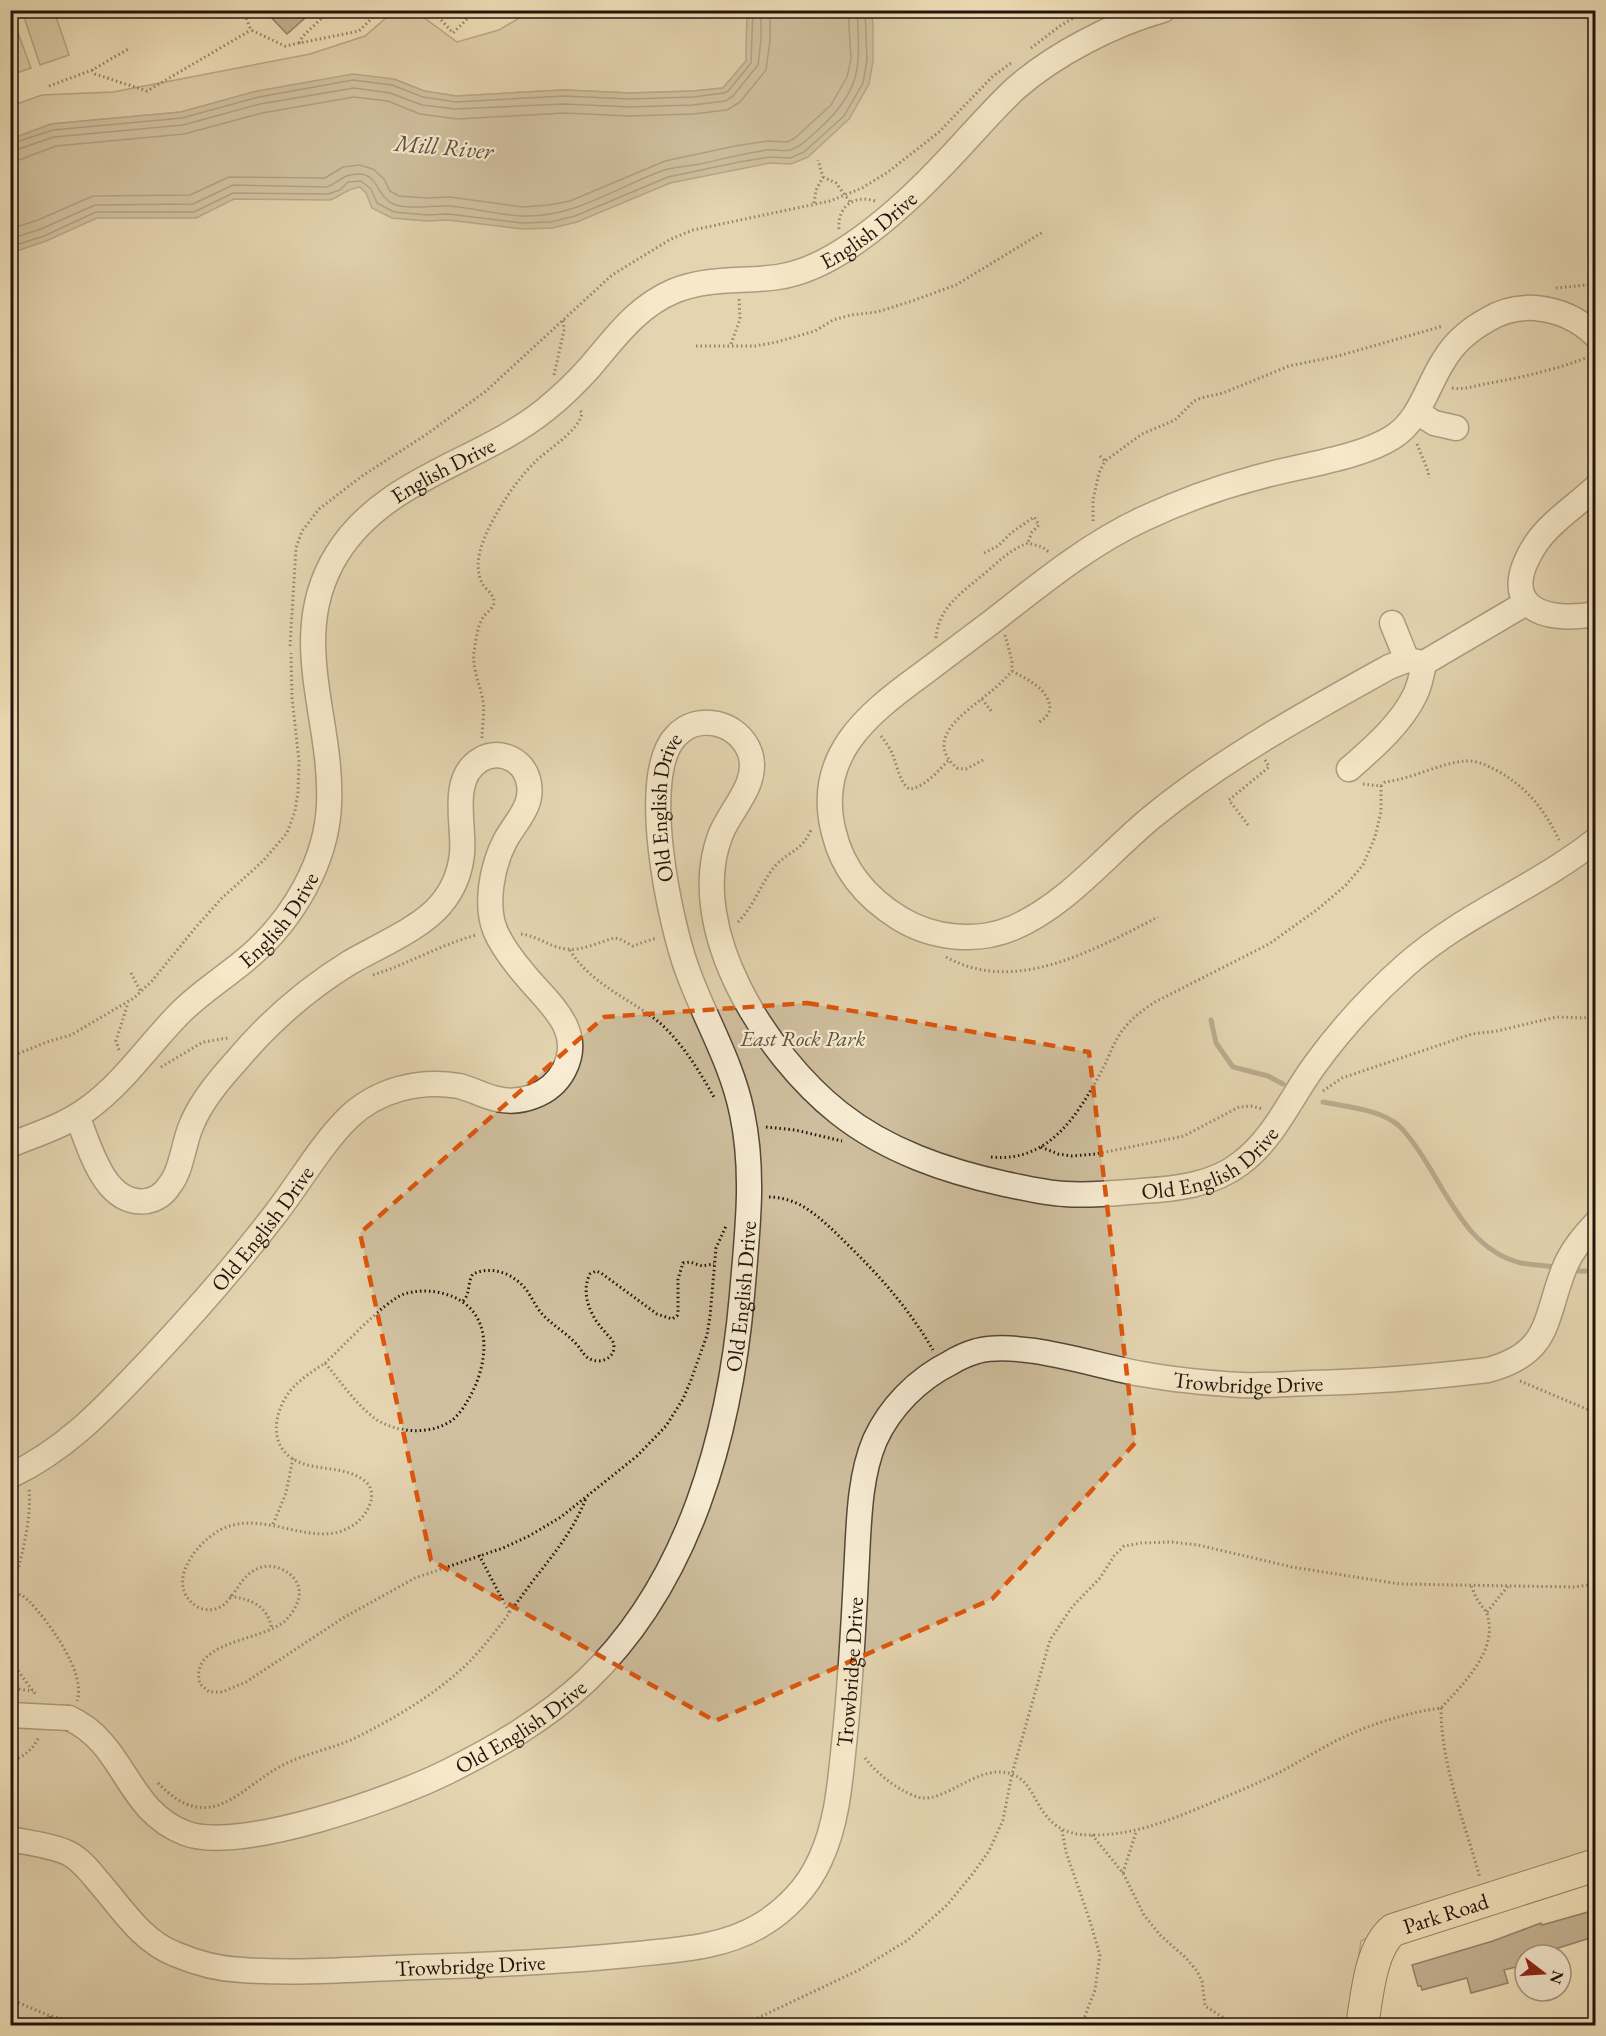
<svg xmlns="http://www.w3.org/2000/svg" width="1606" height="2036" font-family="'EB Garamond',serif">
	<style>
		.green { fill: #d0c09f; stroke: #786a56; stroke-width: 1.5 }
		.water { fill: #ac9c81; stroke: #746552; stroke-width: 1.5 }
		.lines { fill: none; stroke-linecap: round; stroke-linejoin: round }
		.shore { stroke: #665846; stroke-width: 1.5 }
		.stream { stroke: #746552; stroke-width: 5 }
		.building { fill: #8e7f68; stroke: #20130c; stroke-width: 1.5 }
		.minor-casing { stroke: #554738; stroke-width: 27 }
		.major-casing { stroke: #20130c; stroke-width: 34 }
		.path { stroke: #20130c; stroke-width: 3; stroke-dasharray: 1.5 3; stroke-linecap: butt }
		.minor { stroke: #f8edd4; stroke-width: 24 }
		.major { stroke: #f4e3bd; stroke-width: 32 }
		.minor-bridge-casing { stroke: #554738; stroke-width: 27; stroke-linecap: butt }
		.minor-bridge { stroke: #f8edd4; stroke-width: 24 }
		.marked { fill: none; stroke: #de560c; stroke-width: 4.5; stroke-dasharray: 12 8; stroke-linejoin: round }
		.labels { text-anchor: middle; stroke-width: 4.5; stroke-linejoin: round; paint-order: stroke }
		.street-label { font-size: 22px; fill: #20130c; stroke: #f8edd4 }
		.park-label { font-size: 22px; font-style: italic; fill: #5e503f; stroke: #f8edd4 }
		.water-label { font-size: 24px; font-style: italic; fill: #5f5141; stroke: #f8edd4 }
	</style>
	<rect width="100%" height="100%" fill="#f4e3bd"/>
	<filter id="stains"><feTurbulence type="fractalNoise" baseFrequency=".00333" numOctaves="4"/><feColorMatrix values="0 0 0 0 .2 0 0 0 0 .09 0 0 0 0 .02 0 0 0 .5 -.17"/></filter>
	<radialGradient id="worn" r=".72"><stop offset=".6" stop-color="#630" stop-opacity="0"/><stop offset="1" stop-color="#630" stop-opacity=".3"/></radialGradient>
	<path class="green" d="M10,11l21,57 -20,7h-1z
		M22,11h32l15,44 -29,10z
		M394,11h21l42,31 42,-12 32,-19h216l-1,50 -23,27 -30,3 -63,2 -66,-3 -108,6 -32,-5 -30,-12 -137,12 -76,21 -130,12 -40,15v-33l31,-11 71,-3 197,-38 55,-18z
		M870,11h725v1849l-154,40 -80,41 -12,84h-1338v-1810l298,-45h280l283,-148z"/>
	<path class="water" d="M747,11h123l3,11v39l-4,23 -20,35 -41,38 -17,7 -21,-1 -100,20 -93,39 -25,6 -30,1 -74,-9 -21,1 -35,-3 -20,-10 -6,-15 -6,-6c-12,1 -19,9 -30,13l-96,-1 -38,19h-99l-51,23 -35,12v-114l40,-15 130,-12 76,-21 96,-17 41,5 30,12 32,5 108,-6 66,3 63,-2 30,-3 23,-27z"/>
	<g class="lines">
		<path class="shore" d="M10,144l43,-14 129,-12 77,-21 94,-17 39,5 31,12 33,5 108,-6 66,3 63,-2 31,-4 4,-2 23,-28 2,-53
			M10,152l44,-15 129,-12 77,-21 94,-16 36,5 32,12 33,4 109,-5 66,3 63,-2 32,-4 8,-5 25,-31 3,-26v-29
			M10,161l9,-1 37,-14 128,-12 78,-21 92,-16 34,4 32,13 37,5 107,-6 66,3 63,-2 34,-4 13,-8 26,-32 4,-30v-30
			M10,229l28,-9 55,-24 97,-1 39,-18 96,1 18,-11 16,-2 14,4 11,10 6,12 9,5 28,2 23,-1 73,10 26,-2 21,-4 95,-40 70,-15 33,-5 19,1 8,-4 36,-33 16,-28 4,-18 -3,-49
			M10,239l31,-10 54,-24 98,-1 40,-19 94,2c12,-5 18,-14 33,-13 19,1 17,25 36,31 17,5 37,0 54,1 24,2 48,9 73,10 51,2 94,-29 141,-46 12,-3 25,-4 36,-6 23,-5 44,-11 67,-14 7,-1 16,2 23,0 11,-3 20,-13 29,-21 44,-40 41,-64 38,-119
			M10,247l34,-11 52,-24h98l39,-19 95,1 12,-4 8,-8 13,-1 10,8 6,14 17,9 33,3 21,-1 74,9 29,-1 24,-6 93,-39 71,-15 31,-5 20,1 14,-6 40,-36 19,-33 4,-23 -2,-50"/>
		<path class="stream" d="M1211,1020l5,23 17,24 35,9 15,8
			M1323,1102c24,5 56,7 75,23 13,12 24,30 33,45 22,37 44,82 90,93 11,2 22,2 32,4
			M1577,1271h19"/>
	</g>
	<path class="building" d="M264,10h50l-27,24z
		M1588,1912l6,22 -5,1 1,3 -38,12 2,5h-33l3,10 -20,5 4,13 -37,10 -4,-15 -45,12 -1,-4h-3l-6,-21 81,-24 48,-18 1,2z"/>
	<g class="lines">
		<defs>
			<g id="minor">
				<path d="M1417,412l17,11 22,5"/>
				<path d="M1596,487c-20,19 -46,35 -61,58 -38,60 5,79 61,69"/>
				<path d="M1526,603l-102,60 -17,-3 -18,7c-81,45 -165,91 -237,150 -45,37 -84,87 -139,111 -36,15 -80,11 -114,-10 -32,-20 -56,-48 -65,-85 -20,-76 32,-118 87,-158 23,-17 45,-34 68,-51 49,-38 98,-79 154,-105 36,-17 74,-31 112,-41 40,-12 104,-19 138,-41 27,-17 34,-51 51,-77 10,-17 25,-30 43,-40 14,-9 31,-13 48,-12 24,2 44,11 61,28"/>
				<path d="M1392,623l15,37"/>
				<path d="M1349,769c24,-21 52,-45 66,-74 5,-10 7,-21 9,-32"/>
				<path id="s1" d="M10,1145c27,-11 57,-20 80,-38 35,-26 60,-64 91,-95 21,-21 46,-36 69,-56 43,-37 77,-95 79,-152 4,-87 -43,-168 8,-250 47,-76 142,-91 208,-144 16,-13 31,-27 45,-43 25,-29 46,-60 84,-76 34,-14 68,-9 104,-14 26,-4 50,-16 72,-31 31,-21 61,-48 87,-75 27,-27 51,-57 79,-83 39,-34 97,-64 147,-78"/>
				<path id="s2" d="M10,1476c59,-28 97,-71 141,-117 44,-47 86,-95 125,-146 24,-31 44,-67 72,-95 29,-28 71,-39 111,-32 12,3 23,9 34,12 26,8 58,-3 71,-28 21,-40 -16,-67 -38,-94 -12,-14 -24,-29 -31,-46 -10,-26 -3,-64 10,-89 10,-19 28,-34 24,-57 -2,-13 -10,-23 -22,-27 -9,-3 -19,-2 -27,3 -31,19 -15,65 -18,94 -2,18 -9,36 -21,50 -19,24 -65,43 -92,59 -42,26 -79,58 -111,96 -18,20 -37,42 -47,67 -8,19 -9,44 -22,60 -5,8 -12,13 -22,15 -43,6 -57,-54 -70,-85"/>
				<path id="s3" d="M69,1718c57,26 56,92 116,115 54,21 210,-35 262,-61 50,-25 98,-53 139,-91 104,-99 144,-248 156,-386 5,-61 13,-121 0,-182 -10,-50 -37,-94 -54,-141 -18,-48 -50,-197 -12,-236 22,-24 63,-14 74,17 10,31 -20,56 -30,83 -35,94 47,220 119,277 48,38 107,58 166,71 20,4 40,9 60,10 25,2 51,-1 76,-3 35,-2 72,-6 100,-28 34,-26 49,-64 73,-97 26,-36 58,-71 92,-101 58,-51 129,-77 190,-125"/>
				<path id="s4" d="M10,1839c19,4 41,6 58,14 12,6 21,17 29,27 24,27 43,60 78,74 21,9 43,15 67,16 59,4 119,-1 178,-3 69,-2 138,-5 207,-12 46,-5 94,-6 134,-30 25,-15 47,-38 59,-65 17,-36 20,-77 24,-116 7,-62 10,-125 13,-187 2,-39 3,-82 18,-117 15,-33 43,-61 75,-77 8,-5 17,-9 27,-12 45,-11 118,15 165,23 33,6 66,9 99,11 23,1 46,-1 69,-2 59,-1 119,-6 178,-13 63,-17 56,-50 76,-101 7,-18 19,-32 32,-46"/>
			</g>
			<g id="major">
				<path id="s5" d="M1362,2026c5,-29 8,-77 31,-96l203,-65"/>
			</g>
		</defs>
		<use href="#minor" class="minor-casing"/>
		<use href="#major" class="major-casing"/>
		<path class="path" d="M243,10l8,20 34,16 74,-15 21,-21
			M432,10l21,23 23,-23
			M299,43l3,-6 22,-21
			M1031,48l29,-22 26,-16
			M92,70l3,4 52,17 104,-61
			M49,86l43,-16 38,-22
			M823,177l13,6 14,19
			M814,203l2,-13 7,-13 -5,-17
			M839,229c-2,-22 15,-35 36,-28
			M1556,288l40,-4
			M731,344l9,-25 -1,-20
			M696,346h59l22,-4 38,-11 18,-11 18,-5 26,-3 35,-11 44,-16 87,-53
			M554,375l10,-45 -1,-11
			M1452,388c14,2 24,-3 38,-5 34,-6 68,-14 101,-27
			M1417,444l11,27 1,7
			M1100,456l5,5
			M1093,521v-21l6,-27 6,-12 37,-27 33,-14 19,-19 7,-3 22,-5 66,-27 49,-10 105,-30
			M984,553l14,-7 13,-13 23,-16 5,8 -7,7 -4,10
			M936,638c2,-31 27,-46 49,-65 14,-12 26,-24 43,-30l14,4 7,5
			M290,646l6,-98 6,-17 17,-22 43,-33 65,-42 59,-43 126,-116 59,-36 22,-9 137,-29 32,-13 26,-16 51,-40 53,-55 19,-14
			M1012,671c16,9 38,18 38,39l-4,7 -8,6
			M982,699l10,13
			M881,736c4,5 8,11 11,17 5,12 7,28 17,36 15,-1 30,-19 40,-29
			M482,738c0,-12 3,-25 1,-37 -3,-17 -11,-32 -9,-49 2,-12 3,-26 10,-36 3,-4 10,-8 10,-14 0,-8 -9,-13 -12,-19 -11,-22 4,-51 15,-70 10,-18 23,-36 38,-51 13,-13 44,-31 47,-49l-3,-4
			M983,760l-17,9 -9,-1c-34,-29 7,-54 28,-72 10,-7 19,-16 27,-25v-10l-7,-26
			M1363,784l18,2 4,-4c27,-3 55,-19 80,-21 9,-1 19,3 27,7 32,16 52,40 67,72
			M1248,825l-19,-25 40,-33 -4,-7
			M738,922c18,-18 24,-43 40,-59 15,-14 23,-12 33,-33
			M521,934c17,2 30,14 46,15 14,2 33,-7 47,-11l6,1 13,7 23,-8
			M570,950c20,34 61,49 90,73 23,21 40,49 55,76
			M946,957c70,39 149,-8 212,-40
			M131,973l10,19
			M373,975c35,-11 67,-30 103,-40
			M119,1050l-3,-9 12,-38
			M10,1057l37,-15 24,-7 63,-37 18,-17 44,-54 26,-29 41,-37 24,-28 8,-22 3,-19 1,-31 -7,-63 -1,-45
			M161,1067l42,-25 25,-4
			M1323,1091l19,-13 130,-44 25,-3 59,-14 28,1 12,-3
			M766,1127l29,3 47,11
			M1041,1147l17,7 14,2 24,-2 88,-18 55,-29 12,-1 12,3
			M991,1157c58,6 87,-42 111,-87 6,-11 10,-23 16,-33 9,-15 23,-26 37,-35l114,-58 49,-35 28,-24 17,-20 12,-28 6,-25v-26
			M769,1197c12,0 25,4 35,10 16,10 29,23 42,36 34,33 63,66 87,107
			M463,1301c8,-8 4,-19 10,-27 17,-8 37,-2 50,12 8,8 12,21 21,30 11,11 24,18 34,30 4,5 7,11 12,13 9,5 24,0 24,-12 0,-7 -5,-10 -9,-15 -14,-15 -25,-38 -15,-58l6,-3 5,2 56,41 15,5 5,-3 1,-3v-34l5,-16 7,-1 12,4 12,-2
			M325,1363c19,-17 58,-61 79,-69 13,-4 28,-4 41,0 50,14 45,69 23,106 -4,7 -10,16 -17,21 -21,14 -53,12 -74,-1 -20,-14 -36,-38 -52,-57 -12,8 -25,16 -35,28 -18,24 -22,59 11,72 19,7 43,4 61,16 20,12 5,38 -10,47 -39,25 -88,-19 -132,4 -24,13 -56,54 -24,76 6,4 15,5 22,2 16,-6 21,-33 41,-40 7,-3 16,-2 22,1 25,11 22,33 5,51 -19,19 -82,20 -87,51 -1,4 0,9 1,13l9,8h13l24,-10 97,-64 72,-40 88,-30 26,-12 32,-19 76,-61 29,-30 17,-27 8,-19 16,-45 3,-19 6,-68 10,-22
			M1520,1381l76,32
			M273,1524l13,-31 7,-35
			M479,1555l30,57
			M10,1593l12,2 7,6c19,20 58,72 48,100
			M12,1593c8,-34 20,-69 17,-104
			M230,1596c22,4 37,9 42,33
			M1487,1612l21,-26
			M10,1660l26,35
			M10,1688l23,3
			M1441,1708c0,58 24,115 39,170
			M865,1758c10,13 23,24 37,32 6,3 15,8 21,8 21,2 51,-27 77,-26 46,1 26,65 94,63 38,0 71,-13 105,-27 28,-12 56,-23 83,-37 21,-11 42,-25 64,-35 31,-14 61,-23 95,-28 22,-24 58,-58 46,-94 -2,-5 -6,-8 -8,-12 -4,-5 -6,-12 -8,-17
			M10,1762c15,-6 22,-12 29,-25
			M158,1783c53,55 81,4 127,-19 24,-12 52,-16 76,-29 39,-20 78,-43 109,-74 23,-24 42,-52 62,-79 21,-27 42,-52 54,-84
			M1062,1830l4,22 23,66 11,37 -5,35 -14,36
			M1092,1835l31,38 21,42 16,20 25,22 12,14 5,10 3,25 19,12 3,8
			M1123,1873l13,-41
			M10,1999l40,17 45,10
			M50,2016v10
			M741,2026l118,-56 49,-30 40,-36 26,-32 15,-21 14,-31 9,-46 38,-134 22,-33 28,-29 14,-22 10,-10 17,-3 31,-1 26,3 94,22 108,17 174,3 22,-3"/>
		<use href="#minor" class="minor"/>
		<use href="#major" class="major"/>
		<defs>
			<path id="minor-bridge" d="M10,1715l59,3"/>
		</defs>
		<use href="#minor-bridge" class="minor-bridge-casing"/>
		<use href="#minor-bridge" class="minor-bridge"/>
	</g>
	<path d="M0 0H1606V2036H0ZM807,1003l282,49 46,391 -143,156 -277,122 -284,-161 -71,-327 244,-216z" fill="#f4e3bd" fill-opacity=".55" fill-rule="evenodd"/>
	<path class="marked" d="M807,1003l282,49 46,391 -143,156 -277,122 -284,-161 -71,-327 244,-216z"/>
	<g class="labels">
		<g class="street-label">
			<text dy="8" stroke="none"><textPath href="#s1" startOffset="1382">English Drive</textPath></text>
			<text dy="8" stroke="none"><textPath href="#s1" startOffset="878">English Drive</textPath></text>
			<text dy="8" stroke="none"><textPath href="#s3" startOffset="1534">Old English Drive</textPath></text>
			<text dy="8" stroke="none"><textPath href="#s1" startOffset="356">English Drive</textPath></text>
			<text dy="8" stroke="none"><textPath href="#s3" startOffset="2504">Old English Drive</textPath></text>
			<text dy="8" stroke="none"><textPath href="#s2" startOffset="356">Old English Drive</textPath></text>
			<text dy="8" stroke="none"><textPath href="#s3" startOffset="1030">Old English Drive</textPath></text>
			<text dy="8" stroke="none"><textPath href="#s4" startOffset="1730">Trowbridge Drive</textPath></text>
			<text dy="8" stroke="none"><textPath href="#s4" startOffset="1082">Trowbridge Drive</textPath></text>
			<text dy="8" stroke="none"><textPath href="#s3" startOffset="526">Old English Drive</textPath></text>
			<text dy="8" stroke="none"><textPath href="#s5" startOffset="158">Park Road</textPath></text>
			<text dy="8" stroke="none"><textPath href="#s4" startOffset="506">Trowbridge Drive</textPath></text>
		</g>
		<g class="park-label">
			<text x="803" y="1046">East Rock Park</text>
		</g>
		<g class="water-label">
			<text transform="translate(444 147) rotate(5)" y="8">Mill River</text>
		</g>
	</g>
	<rect width="1606" height="2036" fill="none" stroke="#f4e3bd" stroke-width="36"/>
	<rect x="12" y="12" width="1582" height="2012" fill="none" stroke="#20130c" stroke-width="3"/>
	<rect x="18" y="18" width="1570" height="2000" fill="none" stroke="#20130c" stroke-width="1.5"/>
	<g transform="translate(1543 1973) rotate(107)"><circle r="28" fill="#f8edd4" stroke="#a29684" stroke-width="1.5"/>
	<path d="M0-4.5L10 22L0 15L-10 22Z" fill="#8f2418"/>
	<text y="-9" font-size="16" font-weight="bold" text-anchor="middle" fill="#20130c">N</text>
	</g>
	<rect width="100%" height="100%" filter="url(#stains)"/>
	<rect width="100%" height="100%" fill="url(#worn)"/>
</svg>
